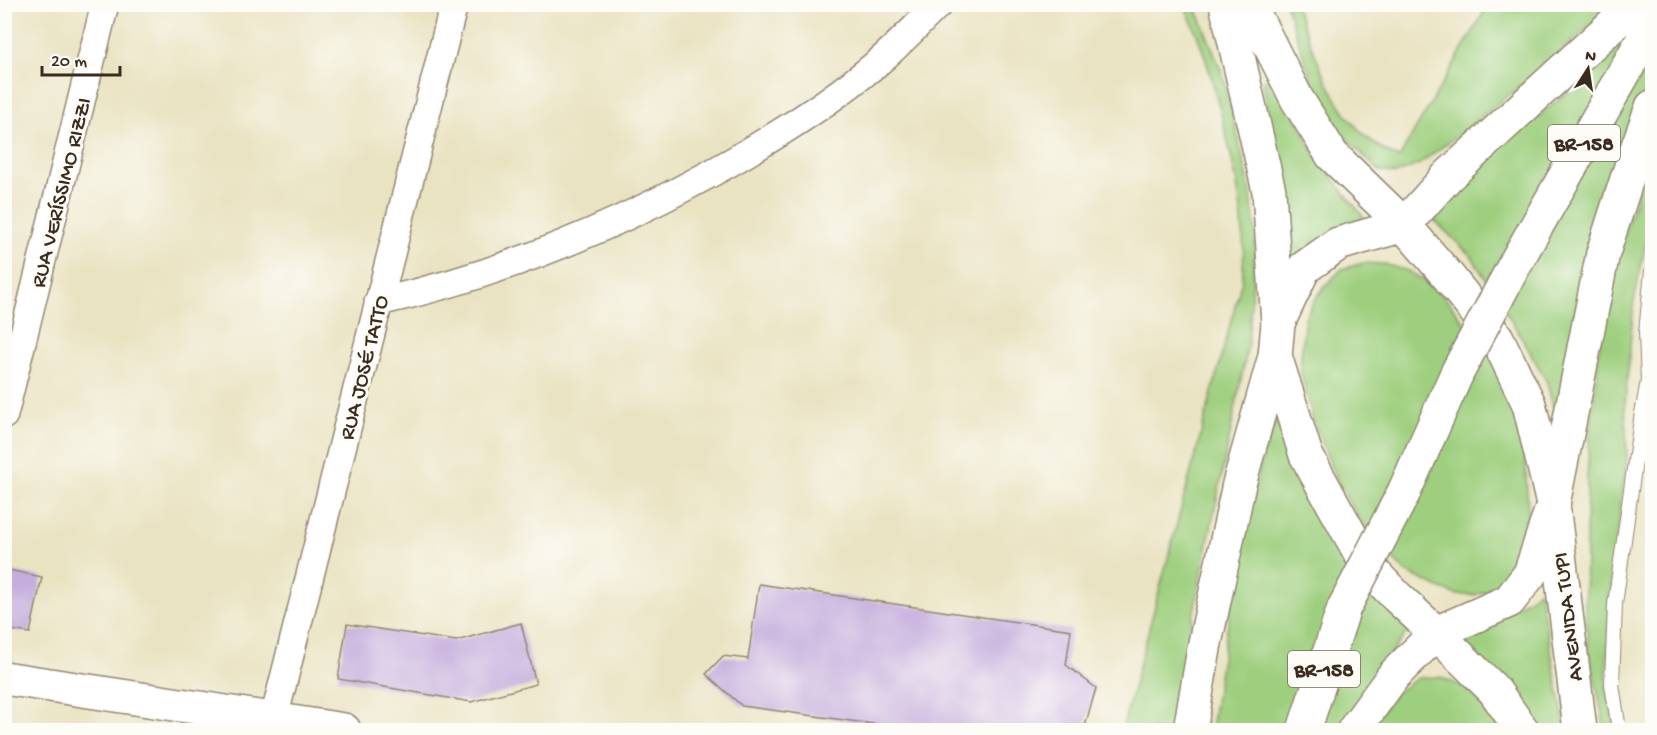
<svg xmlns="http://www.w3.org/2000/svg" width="1657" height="735" font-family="'Gochi Hand',sans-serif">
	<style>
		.green { fill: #9ecf7e; stroke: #6c7c4e; stroke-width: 1.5 }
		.building { fill: #c4acdd }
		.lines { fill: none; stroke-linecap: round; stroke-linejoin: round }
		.service-casing { stroke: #928670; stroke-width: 16 }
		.minor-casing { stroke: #928670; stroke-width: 30 }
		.tertiary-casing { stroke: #928670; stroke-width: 36 }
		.secondary-casing { stroke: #928670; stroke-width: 36 }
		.primary-casing { stroke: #928670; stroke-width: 36 }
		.trunk-casing { stroke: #928670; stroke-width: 36 }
		.service { stroke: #fff; stroke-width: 14 }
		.minor { stroke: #fff; stroke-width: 27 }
		.tertiary { stroke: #fff; stroke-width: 33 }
		.secondary { stroke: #fff; stroke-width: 33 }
		.primary { stroke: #fff; stroke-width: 33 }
		.trunk { stroke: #fff; stroke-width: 33 }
		.trunk-bridge-casing { stroke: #928670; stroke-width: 36; stroke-linecap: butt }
		.trunk-bridge { stroke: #fff; stroke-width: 33 }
		.labels { text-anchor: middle; stroke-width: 6; stroke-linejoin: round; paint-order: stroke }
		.shield { fill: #fdfcf7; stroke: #75695f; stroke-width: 1.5 }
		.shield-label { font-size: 21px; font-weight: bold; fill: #3b2a1e }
		.street-label { font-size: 22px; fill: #3b2a1e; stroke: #fdfcf7 }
	</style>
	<rect width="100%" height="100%" fill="#fdfcf7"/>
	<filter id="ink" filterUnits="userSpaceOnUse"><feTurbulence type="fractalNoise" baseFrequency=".0167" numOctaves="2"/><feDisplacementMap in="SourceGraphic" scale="12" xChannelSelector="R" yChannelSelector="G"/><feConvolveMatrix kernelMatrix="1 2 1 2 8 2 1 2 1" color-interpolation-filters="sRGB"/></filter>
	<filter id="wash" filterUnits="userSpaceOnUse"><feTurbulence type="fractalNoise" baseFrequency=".008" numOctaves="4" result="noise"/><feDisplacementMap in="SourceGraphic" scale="24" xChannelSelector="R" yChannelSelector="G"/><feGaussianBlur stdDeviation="1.35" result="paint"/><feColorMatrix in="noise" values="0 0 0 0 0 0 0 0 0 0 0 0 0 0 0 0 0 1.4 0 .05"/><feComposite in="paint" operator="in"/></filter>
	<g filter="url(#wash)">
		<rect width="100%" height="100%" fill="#eae3c2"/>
		<path class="green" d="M1184,5h11l29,73 26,110 6,46 -8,111 -78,385h-48l120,-450c6,-54 -6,-106 -19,-158 -10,-40 -21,-81 -39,-117z
			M1286,5h9c24,56 42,127 104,153l84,-144 1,-9h130l-75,66 -78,62 -42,31 -23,10 -17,-3 -36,-36 -24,-33z
			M1616,44l33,37 -41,116 -51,226 -10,-41 -25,-44 -50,-81 -39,-38 10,-24 149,-123z
			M1274,76l42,80 48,62 -25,9 -47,34 -29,-180z
			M1652,147v78l-7,21 -11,55 -9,102 2,53 -16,128 -5,101 10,45h-11l-16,-80 -4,-41 2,-130 3,-46 15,-138z
			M1363,263l21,1 24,7 19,11 20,18 49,64 28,72 4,75 -5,35 -10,24 -23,20 -15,5h-18l-18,-7 -33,-16 -12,-12 -24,-26 -23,-35 -14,-28 -20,-52 -13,-50 5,-51 10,-19 12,-15 15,-15z
			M1276,420l18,56 22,42 92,113 -32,43 -28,56h-137c8,-57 18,-115 29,-172 9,-48 18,-94 36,-138z
			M1539,590l27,140h-28l-13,-19 -63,-72 71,-43z
			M1440,677l30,13 30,40h-132l29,-38 21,-14z"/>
		<g id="blocks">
			<path class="building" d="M4,569l38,8 -12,56 -26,-4z
				M759,584l312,46 -5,35 30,23 -12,42h-197v-4l-145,-20 -36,-32 17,-18 25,3z
				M521,623l15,61 -65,18 -133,-23 9,-55 109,17z"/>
		</g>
	</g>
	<g filter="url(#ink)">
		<use href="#blocks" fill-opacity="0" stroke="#928670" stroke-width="1.5"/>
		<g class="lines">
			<defs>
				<path id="service" d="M1648,381l-2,-48 6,-62
					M1619,730l-7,-46 3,-80 26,-185 7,-38 4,-8"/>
				<path id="minor" d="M378,302c126,-28 243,-77 355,-141 50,-29 99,-60 143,-97 22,-18 42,-40 63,-60
					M4,415l101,-411
					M271,730l183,-726"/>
				<path id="tertiary" d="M4,678l340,52"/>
				<path id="secondary" d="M1226,4l43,187 9,132
					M1249,4l48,95 35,56 72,70"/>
				<path id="primary" d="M1436,633l73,-32 21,-27 20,-60
					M1522,730l-28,-40 -58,-57 -39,-36 -29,-30 -62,-112 -31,-99 3,-33 26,-55 34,-24 66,-19 43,50 50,63 32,66 24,100 27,226"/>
				<path id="trunk" d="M1404,225l44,-49 187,-172
					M1516,262l136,-238
					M1404,492l53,-119
					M1553,504l50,-251 32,-99 17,-47
					M1190,730l15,-87 34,-159 36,-128
					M1304,730l40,-122
					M1354,730l40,-55 42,-42"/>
			</defs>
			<use href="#service" class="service-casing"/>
			<use href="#minor" class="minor-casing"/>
			<use href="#tertiary" class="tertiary-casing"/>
			<use href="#secondary" class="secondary-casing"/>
			<use href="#primary" class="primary-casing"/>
			<use href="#trunk" class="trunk-casing"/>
			<use href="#service" class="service"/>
			<use href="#minor" class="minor"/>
			<use href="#tertiary" class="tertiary"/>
			<use href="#secondary" class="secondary"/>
			<use href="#primary" class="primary"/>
			<use href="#trunk" class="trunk"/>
			<defs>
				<path id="trunk-bridge" d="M1457,373l59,-111
					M1344,608l60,-116"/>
			</defs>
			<use href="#trunk-bridge" class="trunk-bridge-casing"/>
			<use href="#trunk-bridge" class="trunk-bridge"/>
		</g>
	</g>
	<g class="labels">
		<g class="shield">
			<rect x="1548" y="125" width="72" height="36" rx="4.5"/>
			<rect x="1288" y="651" width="72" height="36" rx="4.5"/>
		</g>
		<g class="shield-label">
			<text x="1584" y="150">BR-158</text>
			<text x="1324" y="676">BR-158</text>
		</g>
		<g class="street-label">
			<text transform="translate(59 192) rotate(-76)" y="8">RUA VERÍSSIMO RIZZI</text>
			<text transform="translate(362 367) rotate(-76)" y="8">RUA JOSÉ TATTO</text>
			<text transform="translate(1566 617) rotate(-97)" y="8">AVENIDA TUPI</text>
		</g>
	</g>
	<rect width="1657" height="735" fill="none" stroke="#fdfcf7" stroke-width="24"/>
	<g transform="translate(1588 69) rotate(12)" stroke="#fdfcf7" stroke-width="4.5" paint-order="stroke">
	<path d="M0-4.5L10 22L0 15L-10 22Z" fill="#3b2a1e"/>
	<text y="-9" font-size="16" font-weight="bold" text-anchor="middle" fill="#3b2a1e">N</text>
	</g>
	<path d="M42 66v9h78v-9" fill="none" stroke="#3b2a1e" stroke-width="3"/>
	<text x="51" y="66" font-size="18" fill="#3b2a1e" stroke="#fdfcf7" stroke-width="4.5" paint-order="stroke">20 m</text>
</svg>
